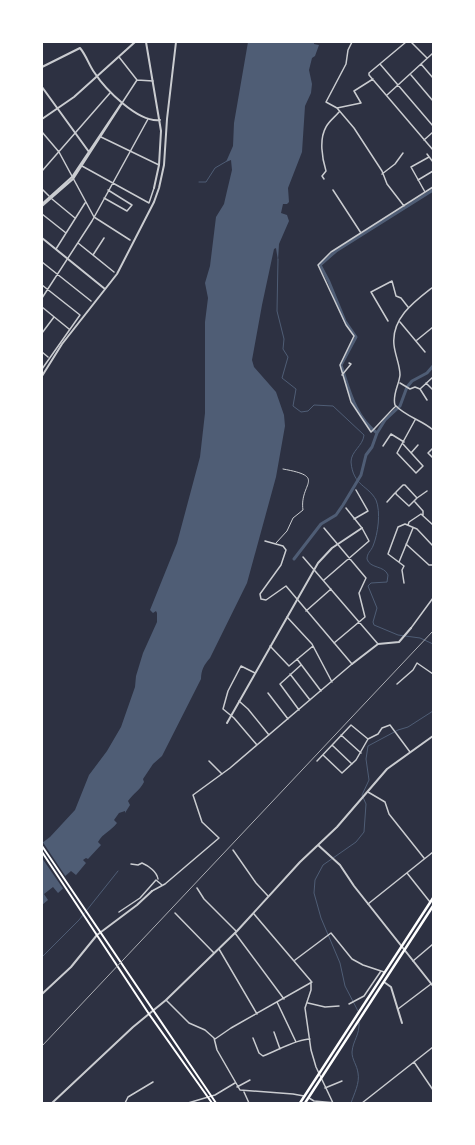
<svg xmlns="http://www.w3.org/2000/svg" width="475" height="1145" font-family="'Work Sans',sans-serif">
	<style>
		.water { fill: #4f5d75 }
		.pier { fill: #2d3142 }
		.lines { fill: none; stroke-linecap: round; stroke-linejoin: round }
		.stream { stroke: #4f5d75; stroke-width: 1 }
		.canal { stroke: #4f5d75; stroke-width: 3 }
		.pedestrian { stroke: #caccd0; stroke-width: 1 }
		.minor { stroke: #caccd0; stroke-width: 1.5 }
		.tertiary { stroke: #caccd0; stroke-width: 2 }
		.secondary { stroke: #fff; stroke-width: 2 }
		.primary { stroke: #fff; stroke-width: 2.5 }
		.rail { stroke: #abadb3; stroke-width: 1 }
	</style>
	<rect width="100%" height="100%" fill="#2d3142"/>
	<path class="water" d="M248,42h66v2l5,1 -4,11 -3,2 -3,12 3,14 -1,9 -6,13 -3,46 -14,36 1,14 -2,2h-4l-2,9 6,2 2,6 -10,23 -1,17 -2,-13 -2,1 -12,56 -10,55 2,7 22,25 8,23 1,11 -9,51 -29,106 -37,75c-6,7 -9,12 -9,21l-39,77 -9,8 -10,15 1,3c-4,8 -10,11 -16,19l2,4 -5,8v-2l-6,2 -5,7 3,3c-6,8 -14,10 -19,19l3,3 -13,14 -2,-1 -3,2 3,3 -10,12 -5,-4 -8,7 5,6 -10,9 -5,-6 -9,7 4,6 -6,5v-62l8,-6 25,-27 14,-35 18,-24 14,-24 14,-40 1,-11 7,-23 14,-31v-9l-1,-2 -3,2 -3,-3 27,-67 23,-86 5,-44v-91l3,-24 -3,-15 5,-17 6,-49 8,-13 3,-13 5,-21 -1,-10 -5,2 7,-16 1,-23z"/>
	<path class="pier" d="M42,841l28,42 -6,7 -22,-32z"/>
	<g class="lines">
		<path class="stream" d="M199,182h7l9,-14 12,-7
			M278,259l-1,52 7,28 -1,10 5,8 -6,21 14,11 -3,17 8,6 7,-1 6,-6 19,1 31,29c-1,11 -13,16 -13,27 2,24 17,23 25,38 5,12 2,34 -3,46 -2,5 -6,7 -6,13 3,10 17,6 21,16l-1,7 -16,1 -3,3 9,22 -4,14 1,3 24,10 22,3 13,6
			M42,957l37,-37 39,-49
			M358,1011l-13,-25 -5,-23 -19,-45 -7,-25 1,-13 8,-15 33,-23 8,-10 2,-28 -4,-9 7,-15 -3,-21 2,-13 30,-16 10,-3 25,-16
			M351,1103c3,-9 9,-20 7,-30 -1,-8 -6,-13 -6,-21 1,-12 8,-17 7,-30"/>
		<path class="canal" d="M377,433c-22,-16 -28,-44 -36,-68l15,-28 -11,-16 -16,-39 -9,-17 16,-14 97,-61
			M294,559l27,-35 15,-9 7,-10 18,-30 5,-20 6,-8 5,-14 8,-13 15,-14 7,-19 5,-6 15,-8 6,-7"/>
		<path class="pedestrian" d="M276,543l11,-12 6,-13 10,-8c-4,-27 25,-33 -20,-41"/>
		<path class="minor" d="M352,42l-4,8 -2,14 -20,38 11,6 17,20 28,43 5,13 17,22
			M406,42l-37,31v2l64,75
			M411,42l16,16
			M119,57l18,23 16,1
			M380,64l53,62
			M421,64l12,14
			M411,75l22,26
			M387,95l46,-42
			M122,103l15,-23
			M337,108l24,-5 -7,-12 19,-12
			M42,132l17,20 35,65 36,23
			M101,137l58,28
			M424,140l9,-8
			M427,154l6,8
			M82,166l67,37 5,-15
			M42,171l68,-78
			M382,174l13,-10 8,-11
			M324,179l-2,-3 4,-5c-4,-13 -7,-32 0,-44 3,-6 9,-10 13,-15
			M418,180l15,-9
			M42,189l7,7
			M333,190l28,43
			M425,192l-14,-25 18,-10
			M104,198l23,13 5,-6 -24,-15
			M52,199l23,19
			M42,214l24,19
			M78,243l36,29
			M56,249l29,-46
			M93,255l11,-17
			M42,262l49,39
			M42,285l38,30 -38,54
			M433,287c-18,14 -42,31 -39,58 1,10 6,20 6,30 -1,10 -8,20 -5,30 11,12 27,15 38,25
			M42,298l50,-77 56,-102
			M42,307l27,22
			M388,321l-17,-29 21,-11 4,15 5,2 7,9
			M400,322l25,30
			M42,333l12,-16
			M417,340l16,-13
			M42,352l6,5
			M342,375l9,-11 -2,-1
			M400,383l10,6 5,-2 5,2 13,-12
			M426,383l7,7
			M420,389l7,11
			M396,406c-5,4 -23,25 -25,26l-20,-30 -11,-37 14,-29 -8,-11 -28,-60 13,-13 102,-65
			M403,444l20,22 -7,7 -19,-20 18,-33
			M383,446l8,-12 13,8
			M433,448l-5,5 5,5
			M411,453l7,-8
			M403,485h2l12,13 -8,8 -13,-12v-2z
			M417,498l10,-7
			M387,502l8,-9
			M415,502l8,9v4
			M354,519l14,-8 -12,-21
			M408,525l1,-3 12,-8 12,11
			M324,528l42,50 -7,15 6,24 -31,26
			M406,544l23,21h4
			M303,557l75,87
			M399,562l14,-34
			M324,580l45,-39 -7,-13 -16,-20
			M404,583l-2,-13 2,-4 -16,-12 10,-27 7,-3 12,5 16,17
			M306,611l25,-22
			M287,617l25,27 20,38
			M411,628l22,-30
			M270,646l19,20 24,-20
			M297,659l24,32
			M255,673l-14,-7 -13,25 -5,18 11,9 23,27
			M290,674l20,26
			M397,684l16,-14 4,-7 16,11
			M268,693l20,26
			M239,701l9,8 21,26
			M299,710l-19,-26 21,-19
			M341,735l20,18
			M332,745l20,19
			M323,755l19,18 14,-13 12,-21 10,-5 4,-6 8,-3 20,27
			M209,761l13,13
			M317,761l34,-36 17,14
			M368,792l17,10 4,12 35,44
			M233,850l23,33 12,13
			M131,864l7,1 4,-2c7,3 15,9 16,16
			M407,873l23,29
			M197,888l7,11 32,32
			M152,891l13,-7 54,-46 -17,-16 -9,-27 37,-27 122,-104 -66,-78 -20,14 -5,-1 -1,-5 21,-29 5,-15 -3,-4 -18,-5
			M368,904l65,-52
			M119,912l21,-14 16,-18 6,5
			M175,913l39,40
			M254,914l57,67v9l-6,18 6,42 5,17 17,36
			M235,933l49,66
			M219,949l38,65
			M295,960l36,-27 21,26 11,6 21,7
			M413,961l20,-17
			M166,1000l23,23 16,7 9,8 3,12 23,40 53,4 11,2
			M277,1002l19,40
			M308,1003l17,4 14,-1
			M349,1004l15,-8 17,-25
			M398,1009l33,-25
			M274,1032l6,17
			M253,1038l6,15 4,3c14,-5 33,-17 47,-17
			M215,1039l16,-11 81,-46
			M414,1062l19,28
			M237,1087l13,-7
			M325,1088l17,-7
			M244,1092l5,11
			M309,1098l5,3 22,2
			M125,1103l3,-6 25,-15
			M188,1103l27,-8 20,-12
			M362,1103l71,-56"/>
		<path class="tertiary" d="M146,42l15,89 -2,34 -5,23
			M42,67l38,-19c6,7 9,17 14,24 11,17 44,51 66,48
			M42,87l47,65
			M42,119l32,-22 61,-55
			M42,204l30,-27 49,-73
			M42,206l31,-27 49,-76
			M42,238l63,51
			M42,376l20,-32 55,-70 37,-72 5,-14 5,-23 3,-46 9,-77
			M352,664l26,-20 21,-2 12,-14
			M227,723l91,-160 14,-15 30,-20
			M318,845l22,20 14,21 79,100
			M384,982l7,5 11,36
			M42,994l29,-27 26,-32 40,-30 15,-14
			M52,1103l81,-76 33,-27 71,-69 63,-69 37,-35 50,-58 46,-33"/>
		<path class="secondary" d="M42,846l174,257
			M42,852l107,162 63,89"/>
		<path class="primary" d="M300,1103l133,-205
			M305,1103l128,-197"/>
		<path class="rail" d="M42,1046l391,-415"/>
	</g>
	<rect width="475" height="1145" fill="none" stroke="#ffffff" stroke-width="86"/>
</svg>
